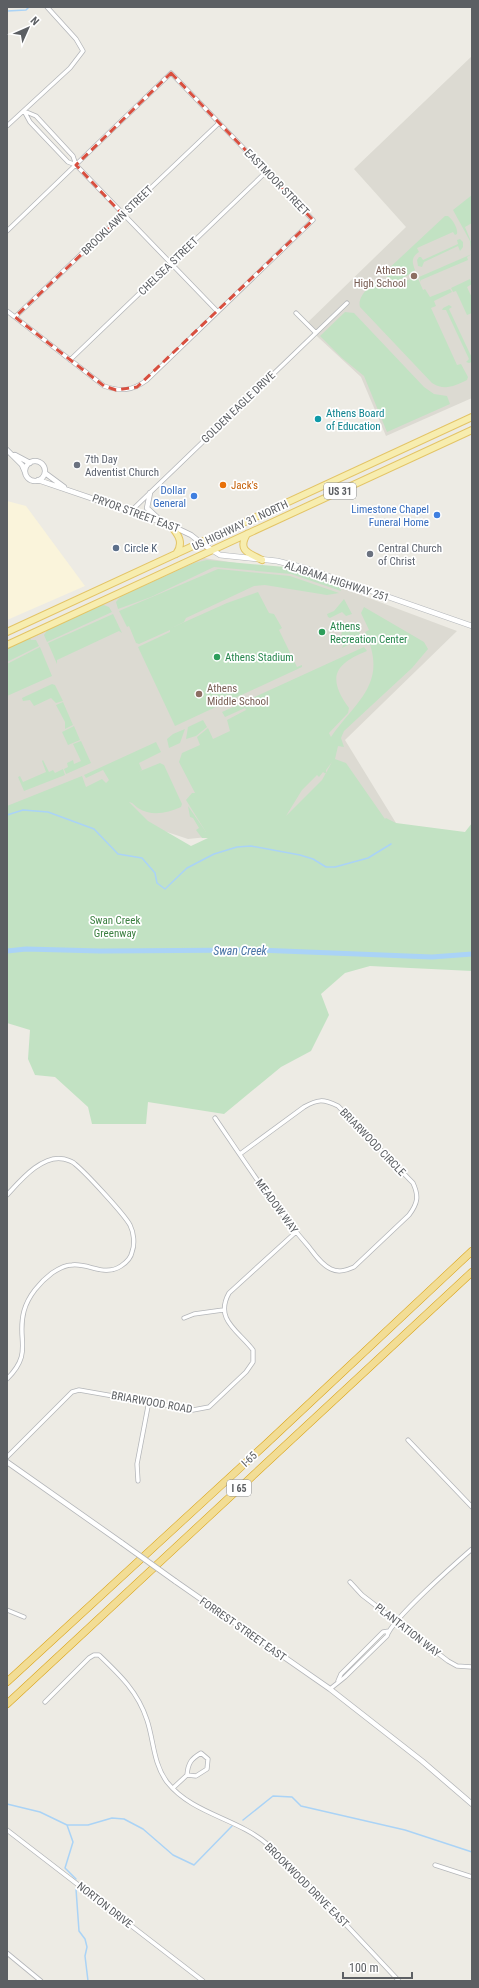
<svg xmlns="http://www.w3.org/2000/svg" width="479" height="1988" font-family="'Roboto Condensed',sans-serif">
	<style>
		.commercial { fill: #faf4db }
		.education { fill: #dcdad2 }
		.green { fill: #c2e2c3; fill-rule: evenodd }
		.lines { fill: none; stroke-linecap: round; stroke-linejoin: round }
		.stream { stroke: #aad3f6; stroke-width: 1.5 }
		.canal { stroke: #aad3f6; stroke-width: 5 }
		.minor-casing { stroke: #b4b6b9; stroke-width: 5 }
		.tertiary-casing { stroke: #b4b6b9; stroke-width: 6 }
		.secondary-casing { stroke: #b3b6ba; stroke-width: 6 }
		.primary-casing { stroke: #e3c466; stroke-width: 8 }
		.motorway-casing { stroke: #daa316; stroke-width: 8 }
		.minor { stroke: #fff; stroke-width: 3.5 }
		.tertiary { stroke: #fff; stroke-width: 4.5 }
		.secondary { stroke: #fff; stroke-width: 5 }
		.primary { stroke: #f7edaf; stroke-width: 6 }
		.motorway { stroke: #f2dd95; stroke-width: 7 }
		.tertiary-bridge-casing { stroke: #b4b6b9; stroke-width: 6; stroke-linecap: butt }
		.tertiary-bridge { stroke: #fff; stroke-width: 4.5 }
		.marked { fill: none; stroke: #d84f3f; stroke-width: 3; stroke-dasharray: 8 5; stroke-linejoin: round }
		.education-dot { fill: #8d6e63; stroke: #fff; stroke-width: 1.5 }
		.culture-dot { fill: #0f9aa8; stroke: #fff; stroke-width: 1.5 }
		.worship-dot { fill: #6b7280; stroke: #fff; stroke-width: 1.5 }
		.food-dot { fill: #e8710a; stroke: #fff; stroke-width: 1.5 }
		.shop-dot { fill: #3f7fe0; stroke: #fff; stroke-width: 1.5 }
		.service-dot { fill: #5c6f8a; stroke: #fff; stroke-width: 1.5 }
		.leisure-dot { fill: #2e9e5b; stroke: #fff; stroke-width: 1.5 }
		.labels { text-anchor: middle; stroke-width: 3.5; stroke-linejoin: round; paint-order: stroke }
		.shield { fill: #fff; stroke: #8d8f92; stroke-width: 1 }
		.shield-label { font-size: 10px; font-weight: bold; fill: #5c5f63 }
		.street-label { font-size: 11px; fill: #5c5f63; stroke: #fff }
		.education-label { font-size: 11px; fill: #785e54; stroke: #fff; text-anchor: end }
		.culture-label { font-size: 11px; fill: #0d838f; stroke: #fff; text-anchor: start }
		.worship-label { font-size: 11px; fill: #5b616d; stroke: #fff; text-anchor: start }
		.food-label { font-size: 11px; fill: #c56008; stroke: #fff; text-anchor: start }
		.shop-label { font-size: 11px; fill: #366cbe; stroke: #fff; text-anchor: end }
		.service-label { font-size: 11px; fill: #4e5e75; stroke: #fff; text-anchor: start }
		.leisure-label { font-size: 11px; fill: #27864d; stroke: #fff; text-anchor: start }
		.park-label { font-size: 11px; fill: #3d8042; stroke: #fff }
		.water-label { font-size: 12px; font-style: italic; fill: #4974a6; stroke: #fff }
	</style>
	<rect width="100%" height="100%" fill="#edebe4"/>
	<path class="commercial" d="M7,501l19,5 59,80 -78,34z"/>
	<path class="education" d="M472,56v342l-86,38 -25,-59 -56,-52 101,-98 -52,-58z
		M204,558l98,15 155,58 -112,109 51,83 -36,27 -76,-21 -96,10 -45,-15 -136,-12v-163z"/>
	<path class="green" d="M472,195v28l-7,4 7,17 -1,7 -1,-10 -17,-31z
		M445,216h3c5,4 10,12 9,18l-2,1 -2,-3 -36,16 2,4c-8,5 -7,10 -4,18l-2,2 -15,9 -10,-2 -3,-7z
		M457,240l3,-1 3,3v5l-3,4 -2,-5 -34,16 -2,5 -4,-1 -1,-6 2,-3h2l2,3 35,-16z
		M472,254l-5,3 1,3 -47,20v2l-2,-5z
		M417,276l6,14 2,-1 5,8 20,-8 2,3 -18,9 2,5 -5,2 26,57 4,-1 7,13 -1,3c-13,6 -22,11 -35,3l-72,-76c-3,-11 11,-22 19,-28l17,6z
		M470,279l2,5 -5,3 5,11v15l-5,2 -11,-24 -3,1 -2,-4z
		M449,305l3,2 -3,2 23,49v4l-3,1 -3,-1 3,-3 -23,-49h-4l1,-2z
		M345,312l9,1 70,74 10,7 13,2 3,8 -63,28 -23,-56 -22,-18 -22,-22z
		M207,560l78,7 53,17 3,7 -50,-17 -77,-7 -63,30 -33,12 -2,-7 5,-6 73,-33z
		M218,569l72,7 49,17 -12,2 -62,-10 -11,1 -68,32 -2,4 -15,7 58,-26 31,-11 11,21 5,1 8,14 -3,2 18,37 5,-2v2l-127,59 -37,-79 32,-15v-2l-31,14 -3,-1 -7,-17 -2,1 -8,-16z
		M344,599l8,15 -6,2 -4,-4 -12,6 -2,-1 -1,-3 7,-3z
		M101,604l8,3 3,5 -65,30 -3,-7 4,-6z
		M364,607l60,35 4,7 -16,19 -68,63 -3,7 3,9 -6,-1 -3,13 11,4 39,56 -9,8 10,-9 10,5 69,9 7,-9v148l-102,-5 -25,7 -24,21 8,21 -18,36 -30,16 -57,47 -76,-12 -2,22h-54l-4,-17 -33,-30 -20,-2 -7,-16 2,-29 -23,-7v-217l75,-30 4,11 16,-8 4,4 3,-3 -6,-10 -17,8 -2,-3 72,-33 5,10 -22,11 3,7 -4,2 22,-9 4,2 18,39 -1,3c-14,6 -29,10 -43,1 -3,-2 -6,-6 -9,-6l19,19 43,25 17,-8h-6l-6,-8 3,-2 -6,-10 -3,-1 -2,-11 18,26 -20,-32 6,-7h3l-16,-31 3,-9 18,-8 -3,-8 11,-9 5,11 17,-8 -3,-11 19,-10 -1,-2 -20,9 -3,-5 142,-65 3,4c-33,13 -40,27 -18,57l-1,5 -19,20 2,4c26,-37 58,-54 34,-105l4,-2 -8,-17zM332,762l-10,18 -36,36 16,-26 15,-15 2,2 4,-5 3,2v-4z
		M113,614l9,19 -3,-2 -62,29v4l-9,-21z
		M356,624l6,14 -20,10 2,-5 -3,-7 1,-5z
		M30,637l1,3h5l3,6 -32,16v-15z
		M40,647l12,29 -45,20v-32z
		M52,684l3,1 8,16 -7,2 -5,-5 -17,8 -4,-6 -7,1 -1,-3z
		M63,702l10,23 -8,4v-7l-9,-17z
		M203,720l4,7 -11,9 -10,3 2,-12z
		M74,726l6,14 -12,5 -6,-13z
		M185,729l-5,14 -11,5 -2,-9 6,-5z
		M81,741l10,22 -25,11 -2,-5 4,-2 -1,-4 6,-3 1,4 7,-3 -8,-17z
		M43,760l6,12 4,-2 2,3 8,-4 2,6 -41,16 -6,-14 2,-1 3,6 23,-10 -4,-11z"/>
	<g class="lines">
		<path class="stream" d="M7,11l19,-1 3,-3
			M7,815l16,-5 25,2 46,17 24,25 24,4 13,15 2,10 8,6 22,-21 27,-14 23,-7 14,-1 49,9 13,4 13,8h9l33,-9 23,-14
			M7,1804l33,8 27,13h21l24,-7 12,1 19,10 30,26 21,10 38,-39
			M243,1820l30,-24 19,1 9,9 104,24 67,22
			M67,1825l6,17 -8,26 11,11
			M76,1889l3,42 6,8 2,8 -2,9 3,25"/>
		<path class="canal" d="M7,951l19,-2 74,2 158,-1 174,7 40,-3"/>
		<defs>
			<path id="minor" d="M24,111l6,11 38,40 8,3 141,146
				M24,111l12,5 37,40 3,9
				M7,126l63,-58 13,-17 -7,-12 -29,-32
				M7,231l164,-158 142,147 -166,160c-15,11 -26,12 -43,6l-97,-75
				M296,313l20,20
				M15,317l204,-194
				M70,360l196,-188
				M130,512l217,-209
				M215,1118c30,44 59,89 94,129 6,8 13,18 22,22 8,4 16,1 23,-2l55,-52c9,-12 10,-19 4,-32l-75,-77c-15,-7 -20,-7 -34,1l-64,47
				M7,1195c13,-14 35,-41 57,-36 4,1 9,3 11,5 11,9 49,50 55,61 4,8 5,19 2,27 -1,6 -5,10 -11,14 -17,11 -32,-3 -49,-1 -7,0 -14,4 -20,8 -12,9 -24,23 -28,38 -8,29 10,41 -17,68
				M184,1318l10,-4 29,-4
				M408,1440l64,67
				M7,1457l65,-65 7,-2 114,20 16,-3 37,-35 7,-10v-12c-14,-19 -39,-30 -24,-57l67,-61
				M138,1481l-1,-17 12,-63
				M350,1582l12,13 86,66 9,5 15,1
				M7,1610l17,7
				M338,1681l3,-7 42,-42 6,-1
				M330,1689l15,-12 42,-41c4,-16 70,-74 85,-87
				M45,1702l44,-44 5,-3h5c21,20 39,37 48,65 7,21 6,43 20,62 25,32 70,36 100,62 19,16 36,35 53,53 26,28 53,56 79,84
				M173,1788l14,-13 9,1 11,-7 1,-10 -7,-6c-10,6 -13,10 -14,22
				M7,1830l196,151
				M435,1865l37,12
				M7,1953l34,28"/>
			<path id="tertiary" d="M7,450l15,15 3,7
				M15,455l15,8
				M25 471a10 10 0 1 1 20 0a10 10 0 1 1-20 0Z
				M45,473l19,14
				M38,480l132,45 21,10 10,8
				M150,493l-3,15 14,13
				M7,1462l115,81
				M175,1581l155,108 92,72 50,43"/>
			<path id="secondary" d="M201,543l19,12 57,6 28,7 167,58"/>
			<path id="primary" d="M170,525c9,10 14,18 6,29
				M247,534c-10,17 2,19 15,26
				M7,632l465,-215
				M7,645l465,-215"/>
			<path id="motorway" d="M7,1682l259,-238 206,-193
				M7,1704l465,-432"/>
		</defs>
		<use href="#minor" class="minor-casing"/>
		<use href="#tertiary" class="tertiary-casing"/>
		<use href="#secondary" class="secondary-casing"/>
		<use href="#primary" class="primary-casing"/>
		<use href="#motorway" class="motorway-casing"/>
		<use href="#minor" class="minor"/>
		<use href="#tertiary" class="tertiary"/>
		<use href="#secondary" class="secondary"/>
		<use href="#primary" class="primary"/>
		<use href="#motorway" class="motorway"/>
		<defs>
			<path id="tertiary-bridge" d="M122,1543l53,38"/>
		</defs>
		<use href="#tertiary-bridge" class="tertiary-bridge-casing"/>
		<use href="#tertiary-bridge" class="tertiary-bridge"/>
	</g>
	<path class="marked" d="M171,73l142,147 -176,167 -21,3 -12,-4 -89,-69 108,-102 -47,-50z"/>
	<g class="education-dot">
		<circle cx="414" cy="276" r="4"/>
		<circle cx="199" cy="694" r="4"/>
	</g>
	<circle class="culture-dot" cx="318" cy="419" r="4"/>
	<g class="worship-dot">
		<circle cx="77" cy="465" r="4"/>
		<circle cx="370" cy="554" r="4"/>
	</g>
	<circle class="food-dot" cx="223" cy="485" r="4"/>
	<g class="shop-dot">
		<circle cx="194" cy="496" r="4"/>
		<circle cx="437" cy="515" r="4"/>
	</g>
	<circle class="service-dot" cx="116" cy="548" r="4"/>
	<g class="leisure-dot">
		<circle cx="322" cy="632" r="4"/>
		<circle cx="217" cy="657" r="4"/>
	</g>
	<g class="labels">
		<g class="shield">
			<rect x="324" y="483" width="32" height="16" rx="3"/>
			<rect x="227" y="1480" width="24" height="16" rx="3"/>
		</g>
		<g class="shield-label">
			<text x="340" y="495">US 31</text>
			<text x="239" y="1492">I 65</text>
		</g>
		<g class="street-label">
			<text transform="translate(277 182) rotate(46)" y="4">EASTMOOR STREET</text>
			<text transform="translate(117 220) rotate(-44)" y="4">BROOKLAWN STREET</text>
			<text transform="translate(168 266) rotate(-44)" y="4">CHELSEA STREET</text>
			<text transform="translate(238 407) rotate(-44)" y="4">GOLDEN EAGLE DRIVE</text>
			<text transform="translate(136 513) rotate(20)" y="4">PRYOR STREET EAST</text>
			<text transform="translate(240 525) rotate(-25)" y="4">US HIGHWAY 31 NORTH</text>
			<text transform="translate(337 581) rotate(18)" y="4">ALABAMA HIGHWAY 251</text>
			<text transform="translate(373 1142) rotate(46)" y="4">BRIARWOOD CIRCLE</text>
			<text transform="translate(277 1206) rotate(54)" y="4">MEADOW WAY</text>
			<text transform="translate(152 1402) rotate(10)" y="4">BRIARWOOD ROAD</text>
			<text transform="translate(249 1459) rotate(-43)" y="4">I-65</text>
			<text transform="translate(243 1629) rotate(35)" y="4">FORREST STREET EAST</text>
			<text transform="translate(408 1630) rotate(38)" y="4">PLANTATION WAY</text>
			<text transform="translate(307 1885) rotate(45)" y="4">BROOKWOOD DRIVE EAST</text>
			<text transform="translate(105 1905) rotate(38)" y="4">NORTON DRIVE</text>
		</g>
		<g class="education-label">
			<text x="406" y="274">Athens<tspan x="406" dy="13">High School</tspan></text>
			<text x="207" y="692" text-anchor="start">Athens<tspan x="207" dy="13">Middle School</tspan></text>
		</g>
		<g class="culture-label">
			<text x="326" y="417">Athens Board<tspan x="326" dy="13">of Education</tspan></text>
		</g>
		<g class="worship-label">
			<text x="85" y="463">7th Day<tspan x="85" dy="13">Adventist Church</tspan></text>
			<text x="378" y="552">Central Church<tspan x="378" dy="13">of Christ</tspan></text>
		</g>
		<g class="food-label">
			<text x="231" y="489">Jack's</text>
		</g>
		<g class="shop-label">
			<text x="186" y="494">Dollar<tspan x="186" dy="13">General</tspan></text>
			<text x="429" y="513">Limestone Chapel<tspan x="429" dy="13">Funeral Home</tspan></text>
		</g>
		<g class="service-label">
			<text x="124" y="552">Circle K</text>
		</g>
		<g class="leisure-label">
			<text x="330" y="630">Athens<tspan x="330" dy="13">Recreation Center</tspan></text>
			<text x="225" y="661">Athens Stadium</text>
		</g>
		<g class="park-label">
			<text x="115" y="924">Swan Creek<tspan x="115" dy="13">Greenway</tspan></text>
		</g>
		<g class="water-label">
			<text x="240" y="955">Swan Creek</text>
		</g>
	</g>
	<rect width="479" height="1988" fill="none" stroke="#5c5f63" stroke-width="16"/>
	<g transform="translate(28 28) rotate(45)" stroke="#ffffff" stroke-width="3" paint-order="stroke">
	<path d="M0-3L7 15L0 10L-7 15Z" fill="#5c5f63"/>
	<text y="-6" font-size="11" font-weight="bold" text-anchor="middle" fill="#5c5f63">N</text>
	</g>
	<path d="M343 1972v6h69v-6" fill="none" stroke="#5c5f63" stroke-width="2"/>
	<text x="349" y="1972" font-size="12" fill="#5c5f63" stroke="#ffffff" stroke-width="3" paint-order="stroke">100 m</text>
</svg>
